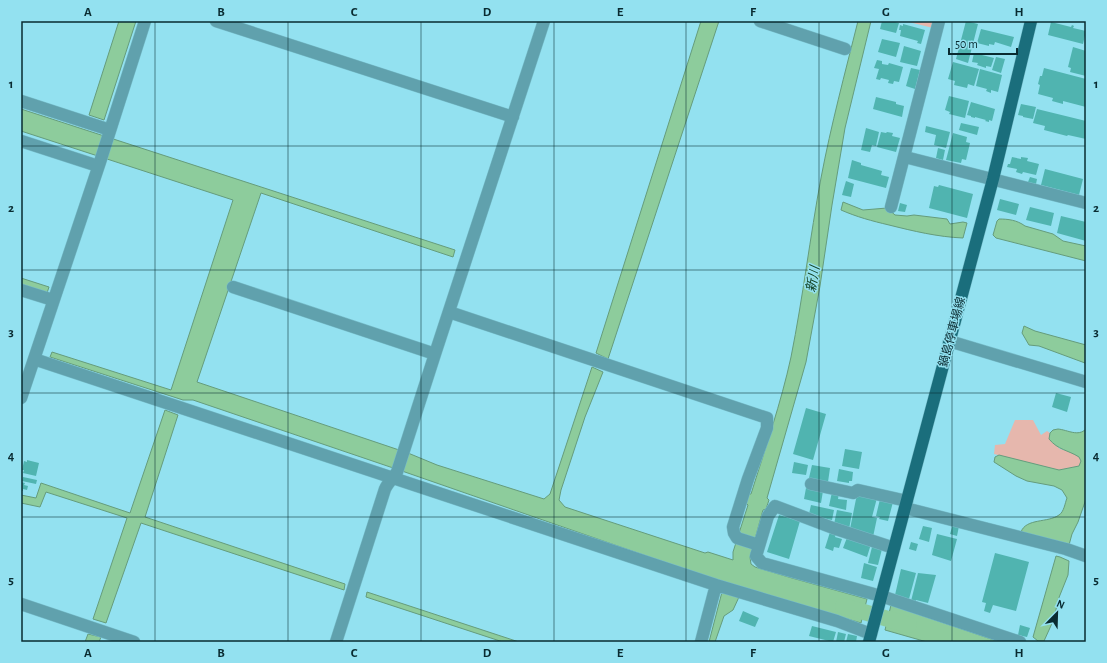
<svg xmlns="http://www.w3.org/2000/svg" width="1107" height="663" font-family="'Alegreya Sans','Noto Sans JP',sans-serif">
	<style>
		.green { fill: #e6b7ad }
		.water { fill: #8dcc9c; stroke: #659c7c }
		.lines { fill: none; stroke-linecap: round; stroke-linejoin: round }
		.river { stroke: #8dcc9c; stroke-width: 16 }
		.building { fill: #50b4b0 }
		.minor-casing { stroke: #77bdca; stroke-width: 13 }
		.major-casing { stroke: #77bdca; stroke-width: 13 }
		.minor { stroke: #60a1ad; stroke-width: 12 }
		.major { stroke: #1a6e7c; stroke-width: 12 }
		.grid { fill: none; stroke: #092b31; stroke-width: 1; stroke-opacity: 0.55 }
		.labels { text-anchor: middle; stroke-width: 3; stroke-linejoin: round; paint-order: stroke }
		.street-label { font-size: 12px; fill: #092b31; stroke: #93e1f0 }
		.water-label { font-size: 13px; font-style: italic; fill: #124122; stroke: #93e1f0 }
		.neatline { fill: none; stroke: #092b31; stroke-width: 1.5 }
		.grid-label { font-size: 13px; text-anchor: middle; font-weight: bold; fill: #092b31 }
	</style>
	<rect width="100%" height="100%" fill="#93e1f0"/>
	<path class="green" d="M905,21h30l-2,7z
		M1015,420h18l8,15 6,-4 3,2 -1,6 11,10 12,3 7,5 2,4 -2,5 -20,4 -65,-16 1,-9 10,-1z"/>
	<path class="water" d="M119,21h17l-32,99 -15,-5z
		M701,21h18l-111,338 -12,-6z
		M858,21h13l-26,107 -13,77 -12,81 -14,76 -39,136 2,2 -3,9 -3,1 -13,47 1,7 4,3 37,11 75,21 -6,24 -128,-38 -32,-10 -299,-104 -209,-71h-10l-133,-43 2,-5 119,38 62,-190 -212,-69v-22l434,141 -2,7 -192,-64 -64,189 211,71 29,12 107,34 6,-5 42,-127 11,5 -18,45 -24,73 -2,10 6,7 140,46 3,-1 25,8v-8l15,-47 -3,-3 2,-8h4c14,-45 30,-91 40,-137 12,-60 19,-120 30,-179 10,-53 24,-105 37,-157z
		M843,202l20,8 24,-2 8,7 12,1 7,-1 33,4 3,5 13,-2 4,1 -4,15c-25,-1 -50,-7 -74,-13 -17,-4 -32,-8 -48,-15z
		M999,219c9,0 18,1 26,7l28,8 10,7 23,5v15l-90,-23 -3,-3 4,-14z
		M21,278l28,9 -2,6 -26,-9z
		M1024,326l11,5 51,14v20l-1,-2 -46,-17 -10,-1 -7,-12z
		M165,410l13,5 -33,102 200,67 -1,6 -203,-67 -35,100 -13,-4 34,-101 -81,-26 -6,15 -19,-4v-8l15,3 5,-15 89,30z
		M1058,429c10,1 20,8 28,0v70l-8,23 -6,12 -3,11 -48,-13c5,-14 27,-9 38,-17 5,-3 6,-12 8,-17l-5,-8 -8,-4 -27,-5 -11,-5 -22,-14 1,-5 4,-2 60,15 20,-4 2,-5 -2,-4c-11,-7 -21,-7 -30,-18l1,-6 3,-3z
		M1056,556l4,1 9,4 -1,14 -10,25 -4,19 -10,22h-6l-5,-4z
		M367,592l152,50h-16l-137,-45z
		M722,592l17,5 -6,13 -9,6 -9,26h-6z
		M891,605l109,37h-73l-42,-12z
		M88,634l13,3 -2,5h-14z"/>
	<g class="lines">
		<path class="river" d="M843,606l66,19"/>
	</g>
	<path class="building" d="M882,21h9l8,2 -3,10 -16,-4z
		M966,21l12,3 -10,39 -12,-4z
		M1051,22l20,5 1,-2 2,1 -1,2 13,3 -3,13 -35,-9z
		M903,24l22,6 -4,14 -4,-1 1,-2 -18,-5 1,-6h-2l1,-5 3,1z
		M981,29l33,8 -3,10 -16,-5 -1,3 -5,-1v2l-12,-3z
		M882,39l18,4 -4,14 -18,-5z
		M904,46l17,5 -4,15 -17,-4z
		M1073,47l13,4v25l-16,-4 1,-4 -3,-1z
		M974,53l20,5 -3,9 -5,-1v2l-9,-3 1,-2 -6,-1z
		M996,57l9,2 -4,14 -9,-3z
		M877,60l5,1v3l6,1 1,-2 14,4 -4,15 -5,-1 -1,3 -5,-1 1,-3 -8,-2 -1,2 -4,-1 3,-10 -5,-1z
		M953,62l26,7 -5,17 -6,-2 -1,4 -13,-3 1,-4 -7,-2z
		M911,68l9,2 -5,19 -9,-3z
		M1044,68l42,11v28l-23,-6v3l-11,-3 1,-3 -15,-4 2,-9 -2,-1 2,-8h2z
		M980,69l22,6 -4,17 -7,-2v3l-5,-2 1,-2 -11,-3z
		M949,96l20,5 -4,17 -16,-4 1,-2 -5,-2z
		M876,97l20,5v2l8,2 -2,11 -29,-8z
		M971,102l24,7 -3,12 -3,-1v2l-4,-1 1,-1 -11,-3v1l-4,-1v-1l-4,-1z
		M1021,104l15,3 -3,12 -10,-2v-1l-5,-1z
		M1037,109l49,12v18l-18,-4 -1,1 -23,-6 1,-4 -12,-3z
		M961,123l18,4 -2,8 -18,-5z
		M926,126l24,6 -4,16 -12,-3 2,-10 -11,-3z
		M866,128l13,4 -3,14 -4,-1 -2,7 -9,-2z
		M881,132l5,1 1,-1 6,1 -1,3 8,2 -4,14 -19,-5z
		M953,133l14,4 -1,5 4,1 -4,17 -4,-1 -1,4 -15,-3z
		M938,148l7,2 -2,10 -7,-2z
		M1012,157l9,2v-2l7,1 -1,3 12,3 -3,11 -13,-3 -1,2 -6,-2 1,-3 -10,-2 1,-3h2z
		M852,160l9,3v2l21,6 -1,4 8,2 -3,11 -38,-10z
		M1045,169l38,10 -4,16 -38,-10z
		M1030,177l7,2 -1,5 -8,-2z
		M846,181l8,3 -3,13 -9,-2z
		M939,185l34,9 -6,24 -38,-10 5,-22 4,1z
		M1000,199l19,5 -3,11 -19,-5z
		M900,203l7,2 -2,7 -7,-1z
		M1030,207l24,6 -3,13 -25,-6z
		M1061,216l25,6v19l-29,-8z
		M1056,393l15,4 -4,15 -15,-5z
		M806,408l20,6 -13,46 -20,-6z
		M845,449l17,3 -3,17 -17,-3z
		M27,460l12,3 -3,13 -13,-3 1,-3h-2l2,-9 3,1z
		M794,462l14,3 -2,10 -14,-2z
		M812,465l18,3 -2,14 -19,-4z
		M839,469l14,3 -1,9h-3v2l-12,-2z
		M23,477l14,3 -1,4 -14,-3z
		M21,482l4,1 -1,2 4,1 -1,4 -4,-1v2h-2z
		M806,488l17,3 -2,12 -17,-4z
		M832,492l7,1 -1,6 9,1 -1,10 -17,-4z
		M857,494l20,4 -5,19 5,1 -4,19 -23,-8z
		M880,499l13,3 -5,19 -9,-2 1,-2 -4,-1z
		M811,505l23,5 -2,10 -20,-4 -3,-2z
		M837,510l15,3 -3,16 -15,-5z
		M779,515l21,6 -11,38 -22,-7z
		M953,524l6,2 -2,10 -7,-2z
		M923,526l9,2 -3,14 -10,-3z
		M830,532l6,2 -1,3 7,2 -3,9 -5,-1 -1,4 -8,-3z
		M937,534l20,5 -6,22 -19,-6z
		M848,535l23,9 -4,13 -24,-9z
		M911,542l7,2 -2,7 -7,-2z
		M872,547l10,2 -4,16 -10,-2z
		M995,553l34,9 -13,49 -23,-6 -3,8 -6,-2 2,-8 -4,-1z
		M864,563l13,4 -4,14 -12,-3z
		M901,569l15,4 -7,26 -14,-4z
		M918,573l18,2 -8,28 -12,-3 -1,3 -4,-2z
		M743,611l16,7 -4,9 -16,-6z
		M1020,625l10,3 -3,9 -9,-2z
		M812,626l24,6 -3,10 -24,-6z
		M838,632l8,2 -2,8h-8z
		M848,634l9,2 -1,6h-10z"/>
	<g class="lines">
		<defs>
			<path id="minor" d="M216,21l297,96
				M760,21l85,28
				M21,101l89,29
				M21,141l77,25
				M905,157l181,46
				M891,207l48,-186
				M233,287l202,67
				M21,290l32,10
				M449,312l318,106v10l-19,51 -15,48 1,6 3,5 22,7
				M949,341l137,41
				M34,359l682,226 121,36 34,13
				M21,398l79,-236 45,-141
				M811,484l42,9 5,-3 49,11
				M905,508l161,41 20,7
				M894,548l-61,-20 -58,-22 -7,10 -12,40 6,7 119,33 139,46
				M21,604l113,38
				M336,642l49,-153c3,-7 9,-11 12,-17l38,-118 109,-333
				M701,642l15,-57"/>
			<path id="major" d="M869,642l124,-463 38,-158"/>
		</defs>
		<use href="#minor" class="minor-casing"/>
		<use href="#major" class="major-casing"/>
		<use href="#minor" class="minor"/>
		<use href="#major" class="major"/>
	</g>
	<path class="grid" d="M155,21v621M288,21v621M421,21v621M554,21v621M686,21v621M819,21v621M952,21v621M21,146h1065M21,270h1065M21,393h1065M21,517h1065"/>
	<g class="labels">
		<g class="street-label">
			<text transform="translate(952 332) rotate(-75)" y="4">鍋島停車場線</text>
		</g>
		<g class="water-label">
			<text transform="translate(812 279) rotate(-80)" y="5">新川</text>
		</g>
	</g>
	<rect width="1107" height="663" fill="none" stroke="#93e1f0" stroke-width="44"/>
	<g transform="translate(1057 613) rotate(23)" stroke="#93e1f0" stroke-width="3" paint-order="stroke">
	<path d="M0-3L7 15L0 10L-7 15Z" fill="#092b31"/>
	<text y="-6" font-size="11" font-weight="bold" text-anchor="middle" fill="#092b31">N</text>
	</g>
	<path d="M949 48v6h68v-6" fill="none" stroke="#092b31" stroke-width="2"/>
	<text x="955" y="48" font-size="12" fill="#092b31" stroke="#93e1f0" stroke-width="3" paint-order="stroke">50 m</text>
	<rect x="22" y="22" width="1063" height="619" class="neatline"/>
	<g class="grid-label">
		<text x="88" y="16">A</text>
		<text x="221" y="16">B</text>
		<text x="354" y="16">C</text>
		<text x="487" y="16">D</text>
		<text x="620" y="16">E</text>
		<text x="753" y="16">F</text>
		<text x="886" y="16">G</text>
		<text x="1019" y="16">H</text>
		<text x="11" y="88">1</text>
		<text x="1096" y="88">1</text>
		<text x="11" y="212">2</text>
		<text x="1096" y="212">2</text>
		<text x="11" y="336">3</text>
		<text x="1096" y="336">3</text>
		<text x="11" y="460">4</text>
		<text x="1096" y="460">4</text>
		<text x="11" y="584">5</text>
		<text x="1096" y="584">5</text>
		<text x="88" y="657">A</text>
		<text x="221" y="657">B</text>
		<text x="354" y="657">C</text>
		<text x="487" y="657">D</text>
		<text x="620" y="657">E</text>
		<text x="753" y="657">F</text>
		<text x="886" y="657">G</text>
		<text x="1019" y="657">H</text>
	</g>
</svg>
